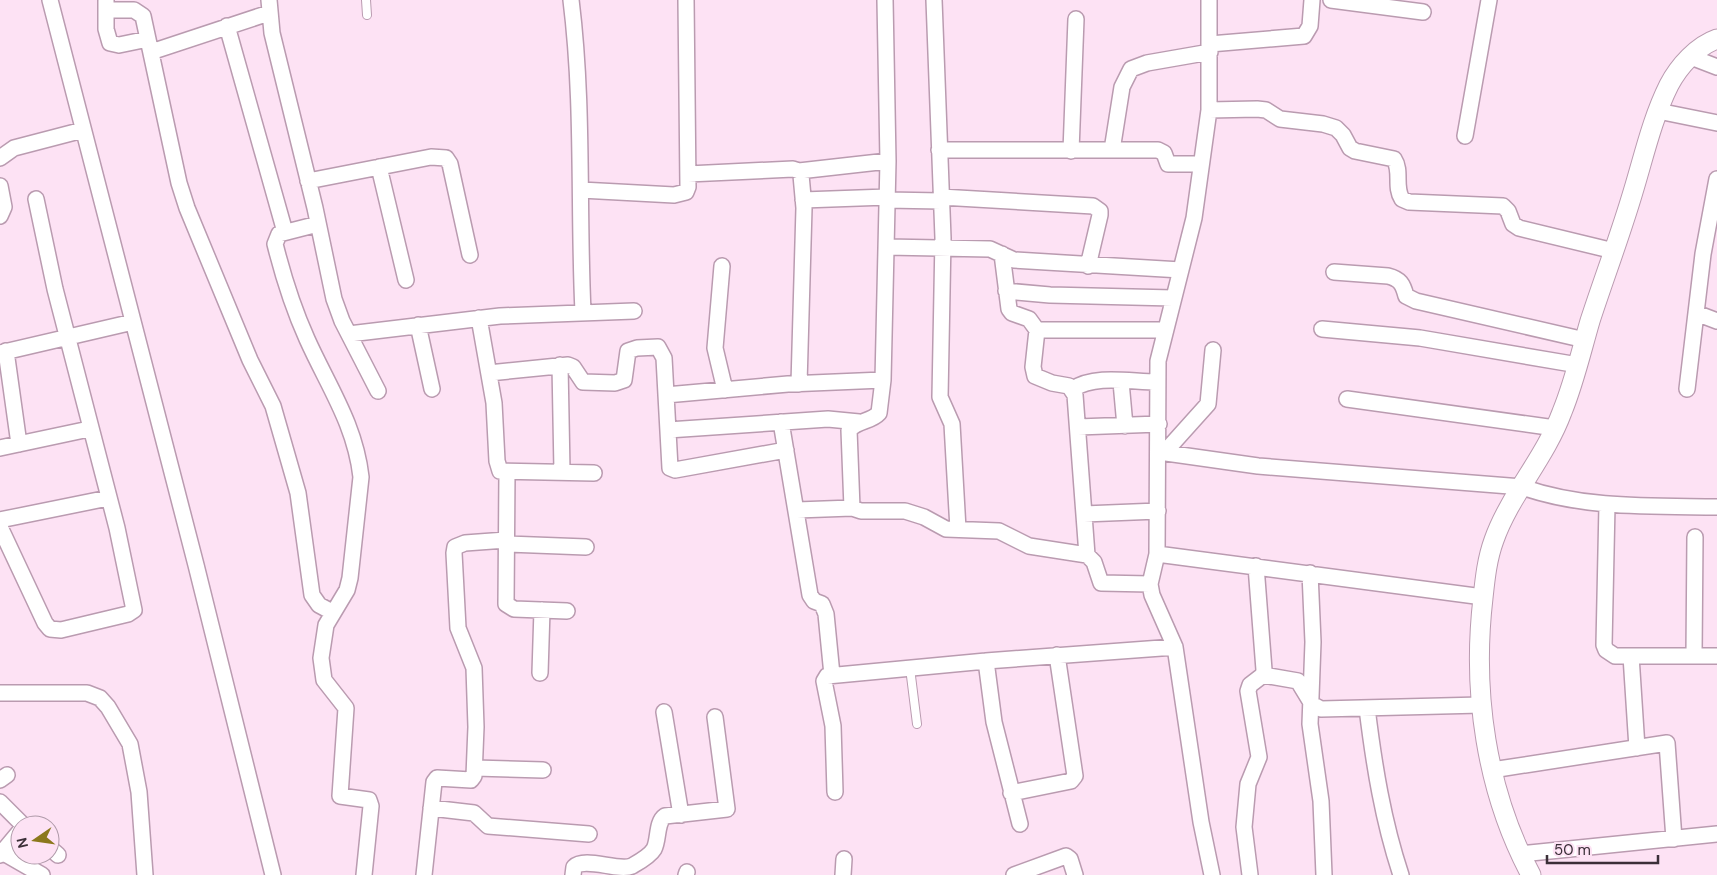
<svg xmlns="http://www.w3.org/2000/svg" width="1717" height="875" font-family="'DM Sans',sans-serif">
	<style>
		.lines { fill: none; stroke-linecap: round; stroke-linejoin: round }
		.service-casing { stroke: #ba9bb0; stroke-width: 10 }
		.minor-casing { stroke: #ba9bb0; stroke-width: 18 }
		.tertiary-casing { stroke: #ba9bb0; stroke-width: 21 }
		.service { stroke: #fff; stroke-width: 8 }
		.minor { stroke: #fff; stroke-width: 15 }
		.tertiary { stroke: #fff; stroke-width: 19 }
	</style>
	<rect width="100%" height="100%" fill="#fde2f4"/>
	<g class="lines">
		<defs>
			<path id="service" d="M366,0l1,15
				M910,668l7,56"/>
			<path id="minor" d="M50,0l146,565 77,310
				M269,0l3,33 43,175 19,91 8,22 36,70
				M571,0c13,104 7,208 12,312
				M885,0l3,161 -5,219 -4,33c-8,9 -21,7 -30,17l3,78 9,3h44l19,6 22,12 53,2 30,15 58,9 7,7 7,21 49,1
				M934,0l9,238 -3,159 12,27 6,105
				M1209,0v110l-15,108 -36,143 -1,193 -7,30 2,11 23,52 26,175 11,53
				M1331,0l92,12
				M106,1v28l4,14 9,2 29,-6
				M107,10h27l9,6 36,167 8,25 63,152 23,46 25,87 14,102 7,10 13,7
				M227,26l58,206
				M1210,44l94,-8 6,-10 2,-26
				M151,52l118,-39
				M1691,57l26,10
				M1209,110l48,-1 9,1 14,9 43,5 13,4 7,7 7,13 5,3 39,8c8,12 0,28 8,40l7,3 94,4 5,5 5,13 6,4 95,23
				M1658,111l59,12
				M1465,136l24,-136
				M939,150h219l6,3 4,11h33
				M1112,150l10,-63 9,-18 16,-6 63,-11
				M1071,151l5,-132
				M0,158l14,-10 69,-18
				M379,167l27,113
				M799,171l89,-10
				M688,174l105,-5 6,2 2,4 3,33 -5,176
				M308,181l123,-24 15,1 4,6 20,91
				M0,186l4,21 -4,9
				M581,190l93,5 12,-3 2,-5 -2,-187
				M941,197l152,9 7,5v4l-12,51
				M803,200l84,-3
				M887,200l54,1
				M318,224l-39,10 -4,10c8,32 18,64 32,95 21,47 48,85 54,138l-11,101 -3,12 -21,35 -5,33 3,22 22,28 -6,88 29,4 2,6 -7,69
				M887,247l103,2 24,11 167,10
				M1002,254l7,55 3,4 17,6 8,11h128
				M722,266l-7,82 10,42
				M1334,272l54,4c12,3 15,8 18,20l10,5 169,39
				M1006,291l44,4 123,3
				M1696,313l21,8
				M479,318l15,85 3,58 3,10 94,2
				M418,325l14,64
				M1322,329l98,9 158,27
				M1037,330l-4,37 2,9 17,7 17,3 6,9 12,160
				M349,334l151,-18 134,-5
				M6,351l13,93
				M0,353l133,-31
				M560,365l2,106
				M489,373l79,-8 5,2 10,15 32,1 9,-3 4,-29 9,-3 21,-1 6,11 6,110 5,2 111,-20
				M1121,382l4,44
				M1073,389c22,-15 58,-7 84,-7
				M1687,389l16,-135 14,-75
				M666,395l122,-11 95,-4
				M1347,399l208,29
				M781,422l29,173 4,6 8,3 4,10 6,61
				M1078,427l81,-3
				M668,430l160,-11 31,3
				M0,448l89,-19
				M1159,452l99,14 264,21c63,22 129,19 195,20
				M1164,453l44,-49 5,-54
				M507,472l-1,132 8,5 53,2
				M1607,505l-3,140 2,5 9,6h102
				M797,510l55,-2
				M1084,514l74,-3
				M0,520l108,-22
				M0,527l45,96 5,6 11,1 67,-16 6,-4 -17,-82 -62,-239 -19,-90
				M506,544l80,3
				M1157,554l326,43
				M1310,573l3,69 -3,82 11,77 3,74
				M1694,654l1,-117
				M1631,656l6,92
				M986,661l8,61 26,102
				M540,673l2,-63
				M1263,675l35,6 14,23 9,5 160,-4
				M0,693h87l13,5 8,9 22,37 9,48 6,83
				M1367,708c7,57 16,113 34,167
				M664,712l17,103
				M475,768l68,2
				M1492,770l175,-27 7,96
				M0,780l7,-5
				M835,792l-2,-66 -9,-45 3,-5 159,-15 189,-14
				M1011,793l60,-12 4,-5 -18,-121
				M0,802l23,23
				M431,808l43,5 14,13 101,8
				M50,848l8,7
				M2,852l40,23
				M1520,854l197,-20
				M0,855l20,-24
				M424,875l10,-93 3,-4 34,2 3,-4 2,-49 -2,-59 -16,-40 -4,-75 1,-6 10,-4 41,-3
				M573,875l1,-8c11,-11 44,5 58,-1 7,-4 18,-10 22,-17 5,-9 2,-27 11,-33l62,-7 -12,-92
				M686,875l1,-3
				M843,875l1,-16
				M1014,875l52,-19 4,3 5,16
				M1250,875l-6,-48 4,-43 11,-27 -11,-66 2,-6 13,-10 1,-5 -8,-104"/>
			<path id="tertiary" d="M1531,875c-45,-84 -59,-183 -48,-277 2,-19 4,-39 11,-58 16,-45 51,-82 68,-128 12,-29 19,-60 28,-91 14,-43 30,-85 43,-129 11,-36 19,-73 36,-107 10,-19 28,-39 48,-46"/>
		</defs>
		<use href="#service" class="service-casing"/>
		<use href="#minor" class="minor-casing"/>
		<use href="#tertiary" class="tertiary-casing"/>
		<use href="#service" class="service"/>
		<use href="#minor" class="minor"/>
		<use href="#tertiary" class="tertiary"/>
	</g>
	<g transform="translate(35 840) rotate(257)"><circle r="24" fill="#fde2f4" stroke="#af9aa9"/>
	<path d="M0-4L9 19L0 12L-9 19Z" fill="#8b781c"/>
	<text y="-8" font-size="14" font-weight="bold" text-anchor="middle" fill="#3b2f38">N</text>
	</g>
	<path d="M1547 855v8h111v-8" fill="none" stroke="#3b2f38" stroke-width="2.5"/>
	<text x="1554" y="855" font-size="15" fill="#3b2f38" stroke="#fde2f4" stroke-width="4" paint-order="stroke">50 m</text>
</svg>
